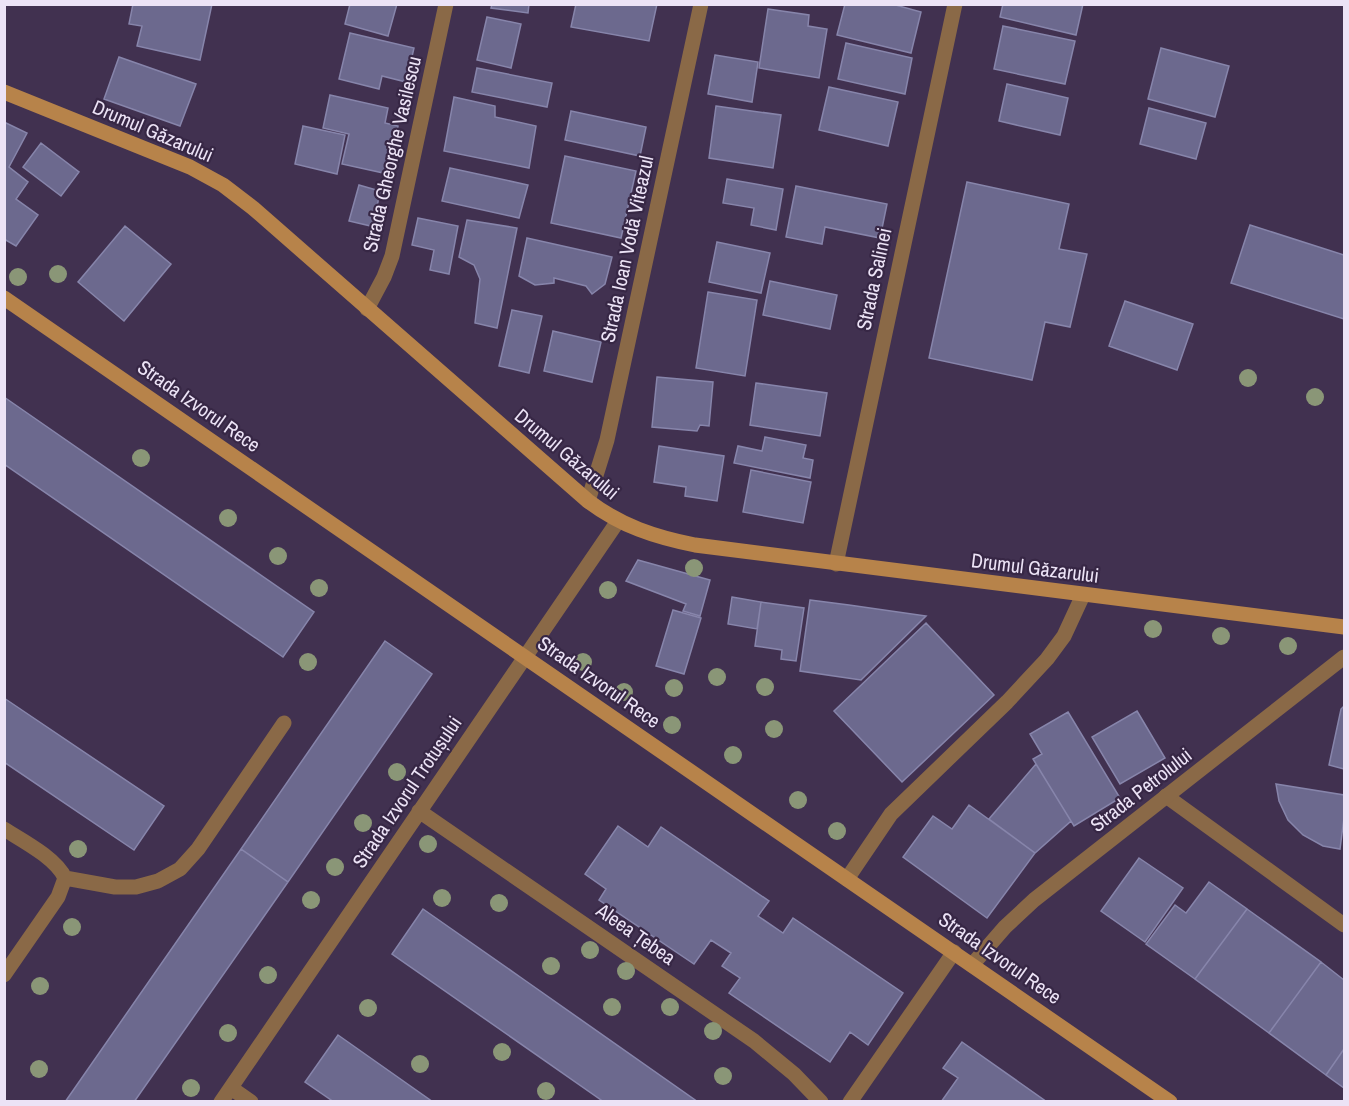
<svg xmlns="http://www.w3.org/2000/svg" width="1349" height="1106" font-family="'Archivo Narrow',sans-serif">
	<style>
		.building { fill: #6c698e; stroke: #8785ab; stroke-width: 1.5 }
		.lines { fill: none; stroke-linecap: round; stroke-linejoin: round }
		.lane { stroke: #8a6947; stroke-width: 15 }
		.street { stroke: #8a6947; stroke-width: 15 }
		.secondary { stroke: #b7834a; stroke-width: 15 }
		.tree { fill: #8a9677 }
		.labels { text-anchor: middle; stroke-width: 4.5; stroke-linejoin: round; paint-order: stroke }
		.street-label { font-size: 20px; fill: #ece3f6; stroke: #372745 }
	</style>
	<rect width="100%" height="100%" fill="#413150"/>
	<path class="building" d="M133,4h79l-12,56 -63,-14 5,-20 -13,-2z
		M350,4h47l-9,32 -43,-12z
		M492,4h37l-1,9 -37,-5z
		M576,4h81l-8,37 -78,-14z
		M845,4h47l29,8 -10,41 -74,-18z
		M1003,4h80l-7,31 -76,-18z
		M768,9l41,6 -1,11 19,3 -8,49 -60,-10z
		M487,17l34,7 -10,44 -34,-8z
		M1003,26l72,15 -10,43 -71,-15z
		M350,33l64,15 -8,34 -24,-6 -3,13 -40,-10z
		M846,43l66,15 -7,36 -67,-15z
		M1161,48l68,18 -14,51 -67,-18z
		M715,55l43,7 -6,40 -44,-8z
		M119,57l77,27 -16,42 -76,-27z
		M477,68l75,15 -5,24 -75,-15z
		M1007,84l61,14 -8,37 -61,-14z
		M829,87l69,15 -10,44 -69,-16z
		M330,95l58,13 -3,15 13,3 -10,48 -46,-10 7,-30 -26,-6z
		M454,97l41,9v11l41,9 -7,42 -85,-17z
		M716,106l65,9 -8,53 -64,-10z
		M1149,108l57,15 -10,36 -56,-15z
		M571,111l75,16 -6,29 -75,-16z
		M4,122l23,11 -18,34 19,15 -12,17 22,16 -22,31 -12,-7z
		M303,126l42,9 -8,39 -42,-10z
		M41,143l38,29 -18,24 -38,-29z
		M565,156l71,15 -15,67 -70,-15z
		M450,168l78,17 -9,33 -77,-17z
		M727,179l56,10 -7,41 -25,-5 3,-17 -31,-5z
		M967,182l102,22 -10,45 28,5 -17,73 -25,-5 -13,58 -103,-22z
		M359,185l21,6 -3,16 4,1 -6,19 -26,-6z
		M796,186l91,18 -7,34 -55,-11 -3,17 -36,-7z
		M418,218l40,8 -9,48 -19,-4 4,-20 -22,-5z
		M467,220l50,8 -20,100 -22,-5 5,-44 -6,-14 -15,-8z
		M1250,225l94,30v64l-113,-36z
		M125,226l46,38 -47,57 -46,-39z
		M527,238l85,19 -7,27 -13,10 -6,-8 -32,-8v5l-19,2 -16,-9z
		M717,242l53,11 -9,40 -52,-11z
		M770,281l67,14 -7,34 -67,-14z
		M708,292l49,8 -12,76 -49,-8z
		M1125,301l68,23 -16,46 -68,-24z
		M512,310l30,6 -13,57 -30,-7z
		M553,331l48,11 -9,40 -48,-11z
		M657,377l56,5 -4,44 -9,-1 -3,6 -45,-4z
		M756,383l71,10 -7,43 -70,-11z
		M4,397l310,215 -31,45 -279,-193z
		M765,437l41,8 -3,13 10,2 -3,18 -76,-15 4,-17 24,5z
		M659,446l65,10 -7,45 -32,-5 1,-9 -32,-5z
		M751,470l60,12 -8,41 -60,-11z
		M638,560l72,20 -10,36 -17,-5 3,-7 -60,-23z
		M732,597l29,5 -4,27 -29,-5z
		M810,600l39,5 77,11 -65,64 -61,-9z
		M761,602l43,6 -8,53 -15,-2 1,-9 -27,-4z
		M673,610l28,8 -17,56 -28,-8z
		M926,623l68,72 -92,87 -68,-71z
		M385,641l47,33 -144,208 -47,-33z
		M4,698l160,108 -30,44 -130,-88z
		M1344,706v63l-15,-4 12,-56z
		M1137,711l28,47 -45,26 -28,-47z
		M1068,712l52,86 -46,28 -41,-67 9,-5 -12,-20z
		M1036,764l35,57 -36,32 -46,-34z
		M1276,784l68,11v23l-4,31 -17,-3 -20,-11 -15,-15 -9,-19z
		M969,805l66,48 -48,65 -84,-61 30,-41 19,13z
		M618,826l30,21 13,-20 108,74 -11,15 25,17 10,-15 110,75 -35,52 -18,-13 -20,30 -101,-69 11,-15 -18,-12 9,-13 -20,-13 -17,24 -95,-64 7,-11 -21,-15z
		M241,849l47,33 -154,220h-69z
		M1139,858l44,30 -38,54 -44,-31z
		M1209,882l38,27 -52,70 -49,-35 29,-39 11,8z
		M423,909l100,70 175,123h-94l-212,-148z
		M1247,909l74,53 -52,71 -74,-54z
		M1321,962l23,18v69l-18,26 -57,-42z
		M338,1035l95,67h-99l-29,-20z
		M962,1042l85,60h-106l17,-24 -15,-10z
		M1344,1049v39l-18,-13z"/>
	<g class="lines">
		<path class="lane" d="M1166,796l178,129
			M4,829c19,12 52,29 61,49l-7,19 -54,78
			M65,878l50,9h21l22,-6 22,-12 18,-20 86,-126
			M847,879l44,-65 116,-112 40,-43 17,-23 19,-41"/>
		<path class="street" d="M367,309l17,-32 8,-21 54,-252
			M588,501l19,-61 94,-436
			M836,564l119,-560
			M419,811l335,230 40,33 27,28
			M972,965l33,-38 29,-27 310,-243
			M231,1088l20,14
			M221,1102l397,-581
			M850,1102l104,-150"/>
		<path class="secondary" d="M4,92l186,75 33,18 30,23 335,293c33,25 67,36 107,44l649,82
			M4,298l1166,804"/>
	</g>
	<g class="tree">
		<circle cx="58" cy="274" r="9"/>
		<circle cx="18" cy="277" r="9"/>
		<circle cx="1248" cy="378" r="9"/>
		<circle cx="1315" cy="397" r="9"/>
		<circle cx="141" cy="458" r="9"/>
		<circle cx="228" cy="518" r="9"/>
		<circle cx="278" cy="556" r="9"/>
		<circle cx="694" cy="568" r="9"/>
		<circle cx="319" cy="588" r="9"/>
		<circle cx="608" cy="590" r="9"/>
		<circle cx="1153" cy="629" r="9"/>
		<circle cx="1221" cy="636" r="9"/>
		<circle cx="1288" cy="646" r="9"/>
		<circle cx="308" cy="662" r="9"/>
		<circle cx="583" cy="662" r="9"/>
		<circle cx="717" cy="677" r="9"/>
		<circle cx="765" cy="687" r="9"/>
		<circle cx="674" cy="688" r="9"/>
		<circle cx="624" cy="692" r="9"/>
		<circle cx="672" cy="725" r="9"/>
		<circle cx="774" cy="729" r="9"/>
		<circle cx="733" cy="755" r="9"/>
		<circle cx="397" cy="772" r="9"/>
		<circle cx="798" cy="800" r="9"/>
		<circle cx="363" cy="823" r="9"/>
		<circle cx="837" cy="831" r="9"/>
		<circle cx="428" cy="844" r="9"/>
		<circle cx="78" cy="849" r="9"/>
		<circle cx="335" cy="867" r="9"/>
		<circle cx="442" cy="898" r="9"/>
		<circle cx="311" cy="900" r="9"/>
		<circle cx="499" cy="903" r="9"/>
		<circle cx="72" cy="927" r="9"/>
		<circle cx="590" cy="950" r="9"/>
		<circle cx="551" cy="966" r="9"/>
		<circle cx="626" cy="971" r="9"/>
		<circle cx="268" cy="975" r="9"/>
		<circle cx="40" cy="986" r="9"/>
		<circle cx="612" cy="1007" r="9"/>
		<circle cx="670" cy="1007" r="9"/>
		<circle cx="368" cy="1008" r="9"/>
		<circle cx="713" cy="1031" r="9"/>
		<circle cx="228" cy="1033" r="9"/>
		<circle cx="502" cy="1052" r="9"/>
		<circle cx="420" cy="1064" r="9"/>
		<circle cx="39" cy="1069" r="9"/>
		<circle cx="723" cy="1076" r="9"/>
		<circle cx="191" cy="1088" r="9"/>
		<circle cx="546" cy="1091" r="9"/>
	</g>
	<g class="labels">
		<g class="street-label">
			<text transform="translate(153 131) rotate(23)" y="7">Drumul Găzarului</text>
			<text transform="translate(392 154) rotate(-77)" y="7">Strada Gheorghe Vasilescu</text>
			<text transform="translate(627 249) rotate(-78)" y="7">Strada Ioan Vodă Viteazul</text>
			<text transform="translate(874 279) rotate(-78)" y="7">Strada Salinei</text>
			<text transform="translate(199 406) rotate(35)" y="7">Strada Izvorul Rece</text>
			<text transform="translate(567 454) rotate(40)" y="7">Drumul Găzarului</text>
			<text transform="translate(1035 568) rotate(7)" y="7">Drumul Găzarului</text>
			<text transform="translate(599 682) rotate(35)" y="7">Strada Izvorul Rece</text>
			<text transform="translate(1141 790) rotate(-38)" y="7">Strada Petrolului</text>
			<text transform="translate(407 792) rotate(-56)" y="7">Strada Izvorul Trotușului</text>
			<text transform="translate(636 934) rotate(35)" y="7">Aleea Țebea</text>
			<text transform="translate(1000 958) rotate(35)" y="7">Strada Izvorul Rece</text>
		</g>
	</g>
	<rect width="1349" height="1106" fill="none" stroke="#ece3f6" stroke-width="12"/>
</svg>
